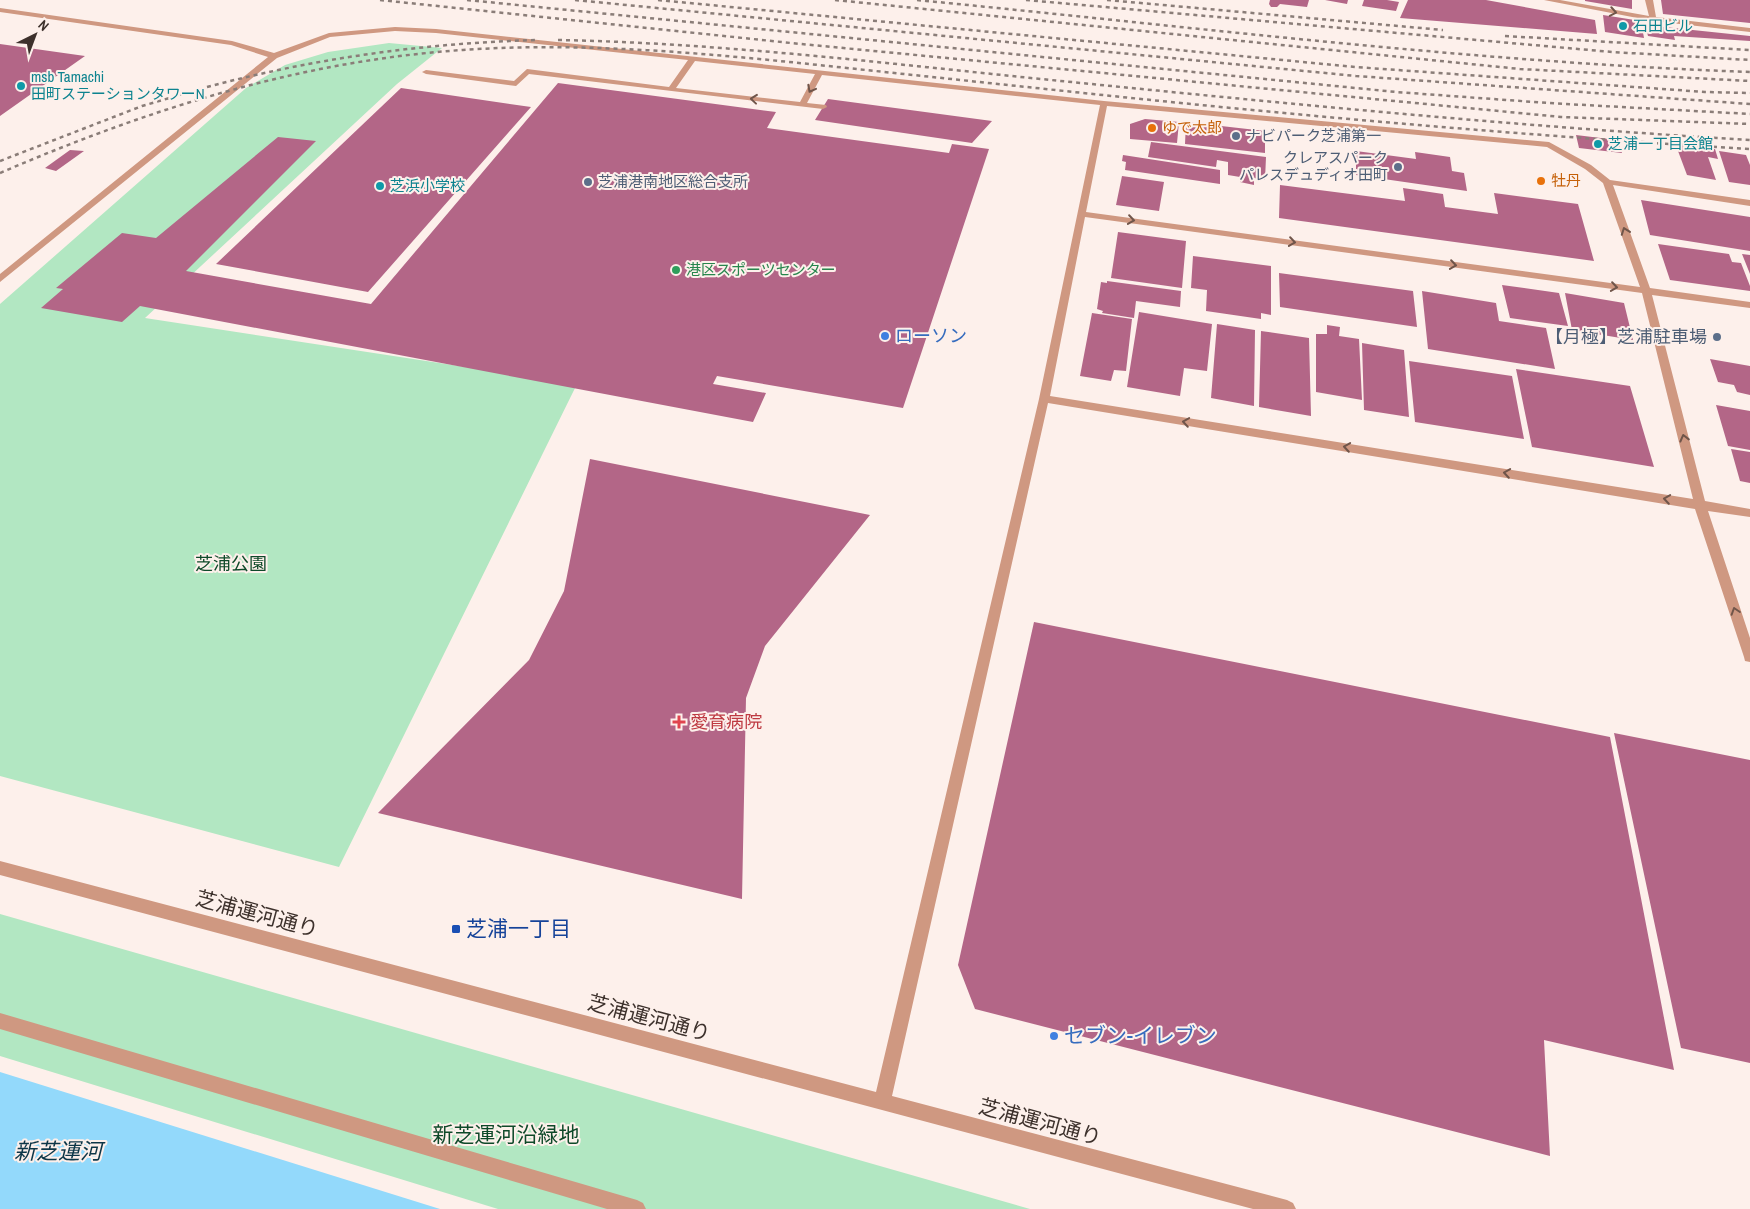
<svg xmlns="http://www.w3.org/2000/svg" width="1750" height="1209" font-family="'Archivo Narrow','Noto Sans JP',sans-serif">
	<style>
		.green { fill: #b2e7c2 }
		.water { fill: #93d9fb }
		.building { fill: #b36687 }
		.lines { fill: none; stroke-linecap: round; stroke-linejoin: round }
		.minor { fill: #cf9881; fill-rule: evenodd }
		.rail { stroke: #8a7d78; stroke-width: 2.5; stroke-dasharray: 4 4; stroke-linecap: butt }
		.oneway { stroke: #70554a }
		.culture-dot { fill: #0f9aa8; stroke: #fdf0eb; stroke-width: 2 }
		.food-dot { fill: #e8710a; stroke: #fdf0eb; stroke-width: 2 }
		.service-dot { fill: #5c6f8a; stroke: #fdf0eb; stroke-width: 2 }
		.leisure-dot { fill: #2e9e5b; stroke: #fdf0eb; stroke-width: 2 }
		.shop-dot { fill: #3f7fe0; stroke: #fdf0eb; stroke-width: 2 }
		.health-dot { fill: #e0444e; stroke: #fdf0eb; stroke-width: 2 }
		.transit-dot { fill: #1a4fb4; stroke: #fdf0eb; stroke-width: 2 }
		.labels { text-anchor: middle; stroke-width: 4; stroke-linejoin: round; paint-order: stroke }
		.far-culture-label { font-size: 15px; fill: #0d838f; stroke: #fdf0eb; text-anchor: start }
		.far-food-label { font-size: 15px; fill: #c56008; stroke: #fdf0eb; text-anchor: start }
		.far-service-label { font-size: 15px; fill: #4e5e75; stroke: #fdf0eb; text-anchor: start }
		.far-leisure-label { font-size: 15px; fill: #27864d; stroke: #fdf0eb; text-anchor: start }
		.shop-label { font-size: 18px; fill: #366cbe; stroke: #fdf0eb; text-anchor: start }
		.service-label { font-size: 18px; fill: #4e5e75; stroke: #fdf0eb; text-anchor: end }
		.park-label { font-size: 18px; fill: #0e4929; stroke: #fdf0eb }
		.health-label { font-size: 18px; fill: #be3a42; stroke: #fdf0eb; text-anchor: start }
		.near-street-label { font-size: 21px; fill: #3d312c; stroke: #fdf0eb }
		.near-transit-label { font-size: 21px; fill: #164399; stroke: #fdf0eb; text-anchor: start }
		.near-shop-label { font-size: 21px; fill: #366cbe; stroke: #fdf0eb; text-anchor: start }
		.near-park-label { font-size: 21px; fill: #0e4929; stroke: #fdf0eb }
		.near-water-label { font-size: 22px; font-style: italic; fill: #0c3648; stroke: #fdf0eb }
	</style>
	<rect width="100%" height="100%" fill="#fdf0eb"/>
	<path class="green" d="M389,43l53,5 -45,36 -252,234 432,66 -238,483 -339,-91v-472l246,-216 39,-23 43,-13z
		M0,914l1030,295h-532l-498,-153z"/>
	<path class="water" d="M0,1072l440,137h-440z"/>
	<path class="building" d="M1270,0h39l-2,7 -27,-3 -3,3h-6l-2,-3z
		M1325,0h23l-1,4z
		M1364,0h23l12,2 -3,9 -34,-5z
		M1408,0h78l109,20 2,14 -197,-16z
		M1585,0h47v9l-47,-8z
		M1661,0h89v23l-87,-9z
		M1603,15l38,6 3,17 -39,-6z
		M1645,25l105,11v5l-76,-5 1,4 -27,-4z
		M0,44l85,12 -85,60z
		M558,83l218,29 -9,16 182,25 3,-9 37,5 -86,259 -186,-32 -4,8 53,9 -13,29 -613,-116 -18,16 -81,-14 22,-19 -7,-1 66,-55 34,5 122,-101 38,4 -130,130 185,33z
		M401,88l130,19 -163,185 -152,-28z
		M828,99l164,22 -20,22 -157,-23z
		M1145,119l34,3 -2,21 -47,-4v-15z
		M1186,122l79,9v22l-80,-9z
		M1576,135l41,5 5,13 -43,-5z
		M1151,142l115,15 -1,23 -11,-2v7l-14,-3v-5l-12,-2v-13l-11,-2 -1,7 -68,-10z
		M1675,143l40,6 3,10 -10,-2 8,23 -29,-5z
		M70,150l14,1 -28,20 -11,-3z
		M1356,151l60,8 -1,-7 35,5 2,14 12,2 3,18 -111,-16z
		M1719,151l27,4 4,10v20l-21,-3z
		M1123,155l97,15v14l-95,-14 1,-8 -4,-1z
		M1122,176l42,6 -5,29 -43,-6z
		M1280,185l125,16 -2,-13 40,6 2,13 53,7 -4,-21 84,11 16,57 -315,-43z
		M1641,200l109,17v34l-100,-16z
		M1118,232l68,9 -4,47 -71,-10z
		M1658,244l71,10 3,8 9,1 9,23v5l-80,-11z
		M1742,254l8,1v19z
		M1193,256l78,10v49l-10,-2v6l-55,-8 1,-21 -16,-2z
		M1279,273l134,18 4,36 -137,-20z
		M1107,281l74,10 -1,16 -44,-6 -2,17 -32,-5 1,-2 -6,-2 4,-27 6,1z
		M1502,285l57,8 9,33 -58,-8z
		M1422,291l74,12 3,18 47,7 9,41 -127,-20z
		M1565,293l59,10 9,37 -61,-10z
		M1139,312l73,12 -5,47 -23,-3 -4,28 -53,-9z
		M1092,313l40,6 -6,52 -12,-1 -3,11 -31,-5z
		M1217,324l38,6 -1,76 -43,-8z
		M1327,325l13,2 -1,9 20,3 3,61 -46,-8v-58h11z
		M1261,331l48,7 2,78 -52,-9z
		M1362,343l42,7 5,67 -45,-7z
		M1710,359l40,7v29l-13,-3 -3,-7 -16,-3z
		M1409,361l103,15 12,63 -109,-17z
		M1516,369l114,17 24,81 -122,-20z
		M1716,405l34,6v39l-22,-4z
		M1731,449l19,3v31l-10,-2z
		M590,459l280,56 -105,131 -19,52 -4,201 -364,-86 151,-153 35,-69z
		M1034,622l576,115 64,333 -130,-30 6,116 -575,-147 -17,-44z
		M1614,733l136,27v303l-69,-15z"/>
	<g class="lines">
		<path class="minor" d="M1544,0h16l89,16 -4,-16h8l3,17 94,11v4l-97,-11z
			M0,8l232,33 42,12 55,-20 66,-6 41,2 668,72 445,41 42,23 19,15 140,20v6l-137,-21 37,103 100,14v6l-98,-13 53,206 45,8v8l-42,-6 42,127v24l-5,-1 -1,-4 -49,-148 -647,-106 -156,693 395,104 6,3 3,6h-43l-1253,-334v-14l876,231 163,-693 61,-294 -278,-30 -15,28 19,2 1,2 -4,2 -294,-35 -13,12 -90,-12 -4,-2 4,-2 88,11 13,-12 142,18 19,-27 -252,-27 -41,-2 -65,6 -53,21 -277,224v-8l268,-217 -37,-12 -231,-33zM695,61l120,13 -15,28 -124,-14zM1107,106l440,41 38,22 18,14 37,104 -554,-75zM1085,217l557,76 51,206 -643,-103z
			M0,1013l637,187 6,3 3,6h-39l-607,-180z"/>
		<path class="rail" d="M380,0l411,43 770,74 189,7
			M467,0l929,92 152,11 202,11
			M575,0l781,76 394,28
			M658,0l697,67 350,25 45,1
			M835,0l685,69 230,12
			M917,0c278,27 554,62 833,72
			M1026,0l586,52 138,8
			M1107,0l336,30
			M1505,36l245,14
			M558,40c159,3 316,22 473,38 240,24 479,48 719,62
			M207,87c109,-29 218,-44 331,-47
			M0,161l142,-55 41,-12
			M0,173c137,-59 278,-105 427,-120 127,-13 256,-2 382,11 95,10 189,20 284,30 219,23 437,42 657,55"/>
	</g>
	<defs><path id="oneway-chevron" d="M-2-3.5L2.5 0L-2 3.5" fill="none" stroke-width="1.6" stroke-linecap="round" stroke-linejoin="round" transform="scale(1.25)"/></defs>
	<g class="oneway">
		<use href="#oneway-chevron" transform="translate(1613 12) rotate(10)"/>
		<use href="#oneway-chevron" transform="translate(811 89) rotate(118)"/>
		<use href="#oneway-chevron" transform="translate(754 99) rotate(-174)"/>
		<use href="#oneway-chevron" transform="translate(1131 220) rotate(8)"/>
		<use href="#oneway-chevron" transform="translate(1625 231) rotate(-110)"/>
		<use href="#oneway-chevron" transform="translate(1292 242) rotate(8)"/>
		<use href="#oneway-chevron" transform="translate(1453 265) rotate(8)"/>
		<use href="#oneway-chevron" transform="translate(1614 287) rotate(8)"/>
		<use href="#oneway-chevron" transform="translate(1186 422) rotate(-171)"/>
		<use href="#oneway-chevron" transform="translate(1684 438) rotate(-104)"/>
		<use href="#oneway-chevron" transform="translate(1347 447) rotate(-171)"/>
		<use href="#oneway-chevron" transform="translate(1507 473) rotate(-171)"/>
		<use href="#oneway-chevron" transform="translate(1667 499) rotate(-171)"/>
		<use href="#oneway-chevron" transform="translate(1735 611) rotate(-108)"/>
	</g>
	<g class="culture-dot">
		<circle cx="1623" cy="26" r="5"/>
		<circle cx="21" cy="86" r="5"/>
		<circle cx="1598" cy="144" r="5"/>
		<circle cx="380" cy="186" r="5"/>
	</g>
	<g class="food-dot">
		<circle cx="1152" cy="128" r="5"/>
		<circle cx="1541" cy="181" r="5"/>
	</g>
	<g class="service-dot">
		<circle cx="1236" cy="136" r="5"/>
		<circle cx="1398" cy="167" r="5"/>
		<circle cx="588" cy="182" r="5"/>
		<circle cx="1717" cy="337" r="5"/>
	</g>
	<circle class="leisure-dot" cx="676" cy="270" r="5"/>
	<g class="shop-dot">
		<circle cx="885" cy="336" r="5"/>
		<circle cx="1054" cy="1036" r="5"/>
	</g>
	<path class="health-dot" d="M676.5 714.5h5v5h5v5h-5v5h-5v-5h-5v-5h5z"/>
	<rect class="transit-dot" x="451" y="924" width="10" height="10" rx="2.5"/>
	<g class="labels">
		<g class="far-culture-label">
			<text x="1633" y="31">石田ビル</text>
			<text x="31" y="82">msb Tamachi<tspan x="31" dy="17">田町ステーションタワーN</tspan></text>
			<text x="1608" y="149">芝浦一丁目会館</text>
			<text x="390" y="191">芝浜小学校</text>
		</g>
		<g class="far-food-label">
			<text x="1162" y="133">ゆで太郎</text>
			<text x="1551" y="186">牡丹</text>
		</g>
		<g class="far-service-label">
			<text x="1246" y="141">ナビパーク芝浦第一</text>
			<text x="1388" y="163" text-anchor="end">クレアスパーク<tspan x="1388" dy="17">パレスデュディオ田町</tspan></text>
			<text x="598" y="187">芝浦港南地区総合支所</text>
		</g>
		<g class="far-leisure-label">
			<text x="686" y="275">港区スポーツセンター</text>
		</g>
		<g class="shop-label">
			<text x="895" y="342">ローソン</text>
		</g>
		<g class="service-label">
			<text x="1707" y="343">【月極】芝浦駐車場</text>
		</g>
		<g class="park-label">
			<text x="231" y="570">芝浦公園</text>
		</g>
		<g class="health-label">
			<text x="690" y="728">愛育病院</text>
		</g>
		<g class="near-street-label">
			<text transform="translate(257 914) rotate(15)" y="7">芝浦運河通り</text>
			<text transform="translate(649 1018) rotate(15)" y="7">芝浦運河通り</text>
			<text transform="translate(1040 1122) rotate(15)" y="7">芝浦運河通り</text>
		</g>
		<g class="near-transit-label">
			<text x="466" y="936">芝浦一丁目</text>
		</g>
		<g class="near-shop-label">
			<text x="1064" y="1043">セブン-イレブン</text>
		</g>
		<g class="near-park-label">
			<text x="506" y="1142">新芝運河沿緑地</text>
		</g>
		<g class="near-water-label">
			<text x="58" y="1159">新芝運河</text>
		</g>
	</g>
	<g transform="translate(35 35) rotate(42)" stroke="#fdf0eb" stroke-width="4" paint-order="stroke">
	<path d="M0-4L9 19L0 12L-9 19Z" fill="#3d312c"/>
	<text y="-8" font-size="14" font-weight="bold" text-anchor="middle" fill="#3d312c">N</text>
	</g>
</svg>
